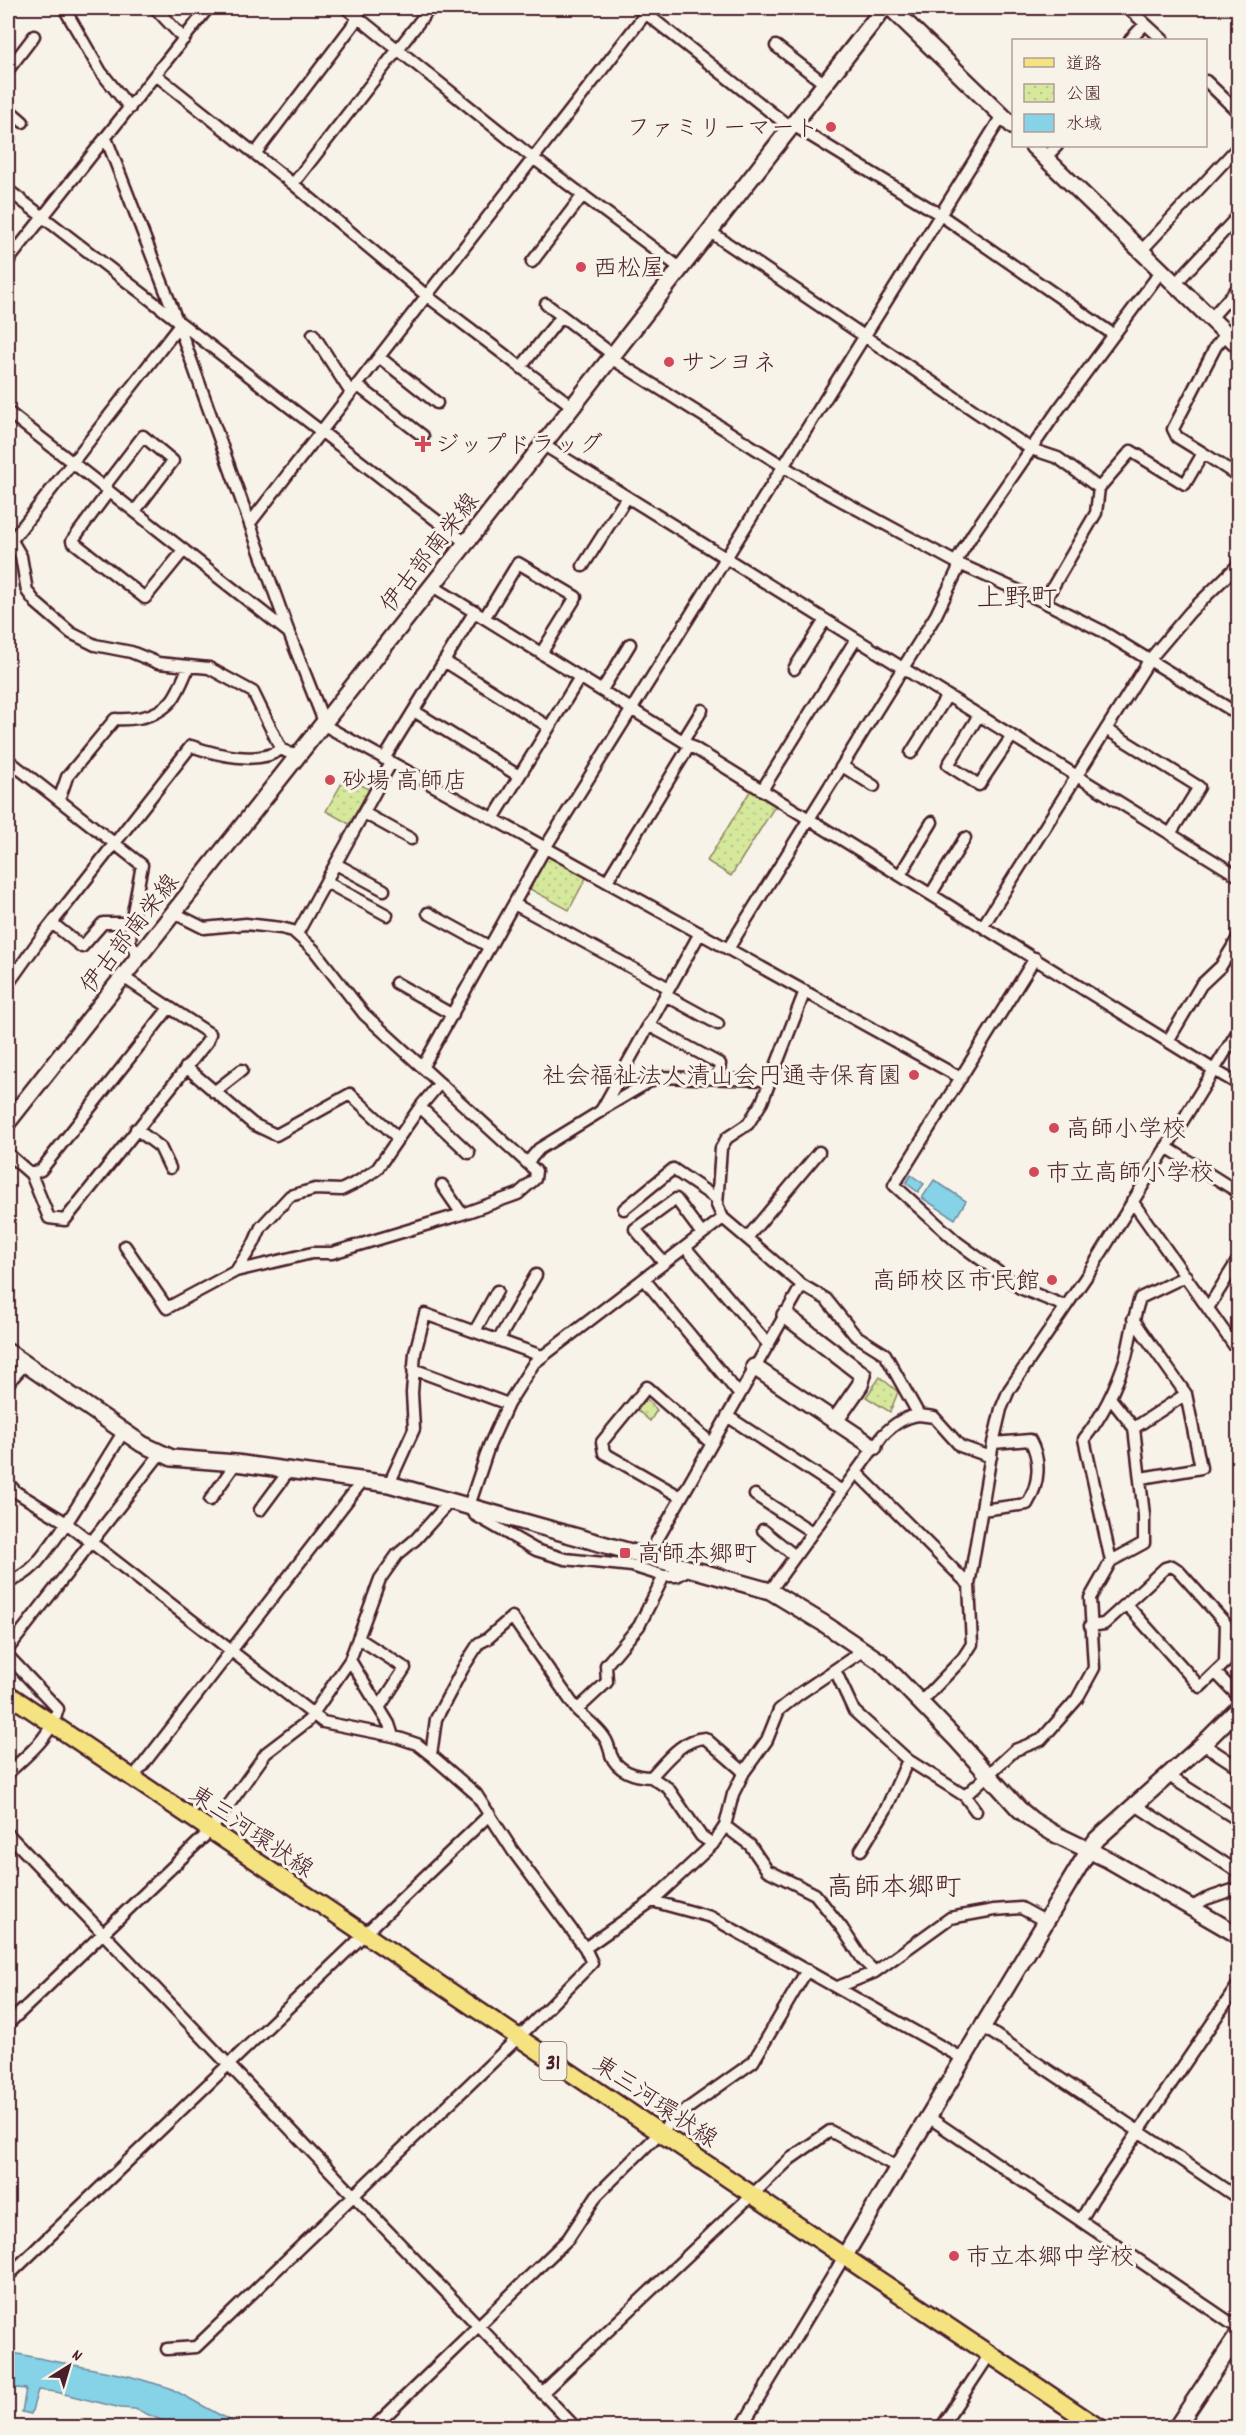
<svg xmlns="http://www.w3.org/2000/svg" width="1246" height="2435" font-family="Dekko,'Klee One',sans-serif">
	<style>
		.park { fill: url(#park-dots); stroke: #908464; stroke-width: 1.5 }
		.water { fill: #86d2e6; stroke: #6e8a9b; stroke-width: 1.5 }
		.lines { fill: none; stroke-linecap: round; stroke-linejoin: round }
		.street-casing { stroke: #4a1f2b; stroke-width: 15 }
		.secondary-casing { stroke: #4a1f2b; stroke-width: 20 }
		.primary-casing { stroke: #4a1f2b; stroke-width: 21 }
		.street { stroke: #f7f3e8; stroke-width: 10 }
		.secondary { stroke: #f7f3e8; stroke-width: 15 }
		.primary { stroke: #f5e382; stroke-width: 16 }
		.poi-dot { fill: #d1495b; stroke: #f7f3e8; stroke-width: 2 }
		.labels { text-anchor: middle; stroke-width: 6; stroke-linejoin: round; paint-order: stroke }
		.shield { fill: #f7f3e8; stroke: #7e5f64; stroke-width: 1.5 }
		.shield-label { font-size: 22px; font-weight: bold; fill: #4a1f2b }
		.poi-label { font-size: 24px; fill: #4a1f2b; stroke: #f7f3e8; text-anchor: start }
		.street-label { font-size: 24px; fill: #4a1f2b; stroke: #f7f3e8 }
		.quarter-label { font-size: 27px; fill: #4a1f2b; stroke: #f7f3e8 }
	</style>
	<defs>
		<pattern id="park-dots" width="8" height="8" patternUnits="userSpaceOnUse" patternTransform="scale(1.5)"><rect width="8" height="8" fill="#d5e89c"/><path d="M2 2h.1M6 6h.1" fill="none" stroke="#b8c787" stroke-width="1.8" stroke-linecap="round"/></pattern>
	</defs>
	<rect width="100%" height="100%" fill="#f7f3e8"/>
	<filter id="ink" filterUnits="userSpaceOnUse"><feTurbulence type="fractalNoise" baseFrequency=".0167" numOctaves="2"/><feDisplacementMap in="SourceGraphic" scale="12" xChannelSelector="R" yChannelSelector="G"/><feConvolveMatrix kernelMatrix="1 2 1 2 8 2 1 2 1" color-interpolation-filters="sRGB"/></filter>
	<g filter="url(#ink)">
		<path class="park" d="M346,776l24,14 -19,35 -25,-14z
			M752,788l25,15 -46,73 -24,-15z
			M548,854l39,22 -18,34 -41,-22z
			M880,1377l18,15 -8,20 -24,-15z
			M645,1397l12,13 -7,11 -14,-12z"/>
		<path class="water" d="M911,1175l13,9 -6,8 -12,-9z
			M934,1180l32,21 -11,18 -33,-21z
			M8,2352l121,24 41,12 72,39h-65l-42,-18 -14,-1 -65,-16 -18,-2 -7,24 -9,-2 4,-23 -18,-2z"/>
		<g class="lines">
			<defs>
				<path id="street" d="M64,8l37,64 29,36
					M155,8l29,31
					M346,8l187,150 147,110
					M639,8l152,120
					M1128,8l35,32
					M1130,40l15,-16
					M776,46l49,38
					M8,70l26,-34
					M156,75l137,109 134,112 145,110
					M1206,81l32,31
					M8,109l15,13
					M793,125l146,89 175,121
					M8,137l1,2
					M106,138l70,180 113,315 35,89
					M255,154l104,-137
					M1045,158l12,-12
					M293,184l137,-176
					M8,190l458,353
					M709,231l322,218 27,9 41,30 32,-37 54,33 18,-31 35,23
					M1142,250l96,-103
					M8,261l200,-253
					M532,262l51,-67
					M1176,283l62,-67
					M546,304l66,50
					M1211,318l27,-30
					M313,334l38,59
					M379,357l58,46
					M609,357l211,132 137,74 87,39 56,28 138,84
					M521,367l35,-44 7,-6
					M357,385l66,51
					M8,412l280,220
					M542,444l696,432
					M1203,453l-26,-16 -4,-8 43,-83 11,-13
					M104,487l39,-51 30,25 -38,50
					M109,491l-37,50 73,57 39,-48
					M250,523l400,-515
					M8,534l13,22 6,35 9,12 35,30 24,12 36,7 27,11 51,5 44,24 28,57 16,8
					M12,540l167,-214
					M583,566l44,-69
					M431,585l783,485 -124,201 -81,119 -8,19 -8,34 -24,142 3,59 -9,14 -43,45
					M1044,602l52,-89 3,-25
					M485,617l33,-54 58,34 -34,55
					M444,661l105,66
					M794,669l31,-49
					M602,690l28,-46
					M414,711l105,65
					M979,715l-31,50 31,20 33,-49
					M322,724l639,354
					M1106,729l93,58 -29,47
					M683,741l19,-31
					M911,753l36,-57
					M384,759l91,-148
					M8,760l134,105 -11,58 -1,19 9,15
					M842,766l32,20
					M762,790l94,-151
					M59,800l8,-23 48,-58c19,1 43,-2 57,-19 7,-9 12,-23 17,-34
					M364,813l47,26
					M493,819l87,-142
					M336,864l48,26
					M900,875l32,-53
					M607,881l83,-136
					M326,882l61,33
					M931,894l34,-56
					M514,904l155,84
					M174,913l30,15 42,-4 35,4 12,3 21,19 50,64 172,157 -1,8 -17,15 -56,20 -130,39h-20l-76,18
					M428,913l62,34
					M52,923l30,24 21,-24h28
					M983,926l167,-267 40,-47 48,-47
					M297,934l94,-171
					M728,949l208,-334 22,-46v-11l16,-26 84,-122 104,-140
					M1035,958l-141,227 63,57 63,46 45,18
					M396,983l57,32
					M8,984l37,-52 146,-186c23,8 68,20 90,3
					M665,995l53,29
					M648,1025l72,39 -2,14
					M1238,1031l-24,39 24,14
					M1168,1041l33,-56 20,-19 17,-28
					M423,1066l122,-218 457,-732
					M186,1067l67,57 23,11 74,-41 48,44
					M214,1092l28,-22
					M420,1107l49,46
					M601,1110l56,-33 112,3
					M136,1129l24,18 10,21
					M1166,1147l72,45
					M8,1154l23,20 18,44 16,2 142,-178 3,-8 -87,-57
					M527,1163l12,-14 62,-38 99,-178
					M31,1174l10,-4 128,-162
					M442,1185l20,29
					M1132,1201l106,150
					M624,1209l49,-40 44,30
					M747,1238l72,-86
					M125,1246l42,62 69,-37 18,-28 7,-16 29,-31 25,-7 26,1 18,-9 18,-12 43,-62 20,-24
					M685,1247l82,96
					M664,1263l-29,-34 41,-30 26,35
					M644,1279l95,115
					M1208,1308l30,-48
					M1133,1319l53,75 15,74 -60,10
					M475,1331l22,-40
					M499,1339l37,-64
					M413,1369l95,35
					M8,1383l16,-18
					M1111,1399l23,29 10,87v28l-33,18
					M919,1415l15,2 26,29 31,11
					M727,1416l115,75
					M1134,1428l52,-34
					M856,1472l113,113
					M8,1483l8,9 49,30 258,200 70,14 24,8 14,11 45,39 37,57 72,97
					M389,1484l25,-55 -2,-36 3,-40 10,-39 117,42
					M755,1495l57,37
					M681,1497l-77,-44 -2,-11 45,-55 64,56
					M210,1500l26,-37
					M469,1506l20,-60 19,-42 26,-41 189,-145
					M475,1508v7l61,35 29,9 67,7 32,10h13l7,-4 2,-5
					M260,1510l23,-31 2,-10
					M982,1510l45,-6c13,-21 14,-44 3,-64l-37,3
					M763,1530l32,26
					M648,1556l154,-271 -79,-67 -6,-13 4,-57 6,-10 21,-14 14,-22 43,-111
					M1172,1566l6,4 48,54 -1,39 -25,24 -74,-83 39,-36z
					M8,1582c10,-3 19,-9 27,-17 34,-40 60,-89 89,-134
					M770,1591l113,-156c11,-11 21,-18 36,-20l-34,-61 -30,-19 -29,-36 -24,-14
					M1090,1626l14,-2 22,-20
					M358,1638l47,30 -26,40
					M8,1649l152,-195
					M8,1656l50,53c-7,28 -30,45 -50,64
					M350,1660l39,64 4,12
					M835,1670l19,41 54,49 57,36 50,-46 26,-10 36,-41 17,-31 -4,-70 21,-37 -27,-122c20,-25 32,-51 42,-82 5,-20 7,-39 14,-59l46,-22
					M1216,1673l22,23
					M577,1710c9,9 20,17 27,27 5,7 5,11 7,18 6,16 25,22 40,22 15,-16 31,-38 54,-39l39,34
					M1203,1744l35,23
					M431,1755l5,-36 27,-51 16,-25 8,-4 25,-22 65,93 30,-28 -1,-17 33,-39 25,-50
					M1169,1773l6,7 63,40
					M651,1777l17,11 33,48 12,8
					M132,1779l232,-300
					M965,1796l11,15
					M1134,1804l104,68
					M725,1826l25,19 17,25 48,24 27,34 21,32 12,12
					M8,1834l568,594
					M861,1850l25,-41 22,-49
					M652,1901l59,16 251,141
					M1192,1907l14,-8 32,-11
					M838,1987l37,-15 75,-54 44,-8 27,-2 24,13
					M8,2024l202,-193 56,-78 42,-32 42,-61 30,-81 17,-24 19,-16 34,-38
					M982,2026l256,172
					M927,2116l311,212
					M1081,2220l12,-21 145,-214
					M8,2276l482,-462
					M167,2349l29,-2 331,-318 65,-66 -7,-15 67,-47 61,-57 12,-18 8,-32 11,-22 23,-32 12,-30 20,-16 65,-44
					M542,2393l248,-234 40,-28 67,36
					M373,2428l195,-189 29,-44 80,-79 76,-54 54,-92
					M741,2428l103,-171
					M941,2428l49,-74"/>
				<path id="secondary" d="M891,8l123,119
					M1033,146l205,199
					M8,1122l458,-579 418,-535
					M785,1315l78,60 -3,10 -25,36
					M8,1352l134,92 30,14 64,5 153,21 381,107 53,32 58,39 75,77 63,70 13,11 21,13 56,27 129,75
					M754,1367l120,80
					M844,2257l245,-407 8,-11 106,-95 35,-35
					M1176,2428l62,-93"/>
				<path id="primary" d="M8,1694l1091,734"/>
			</defs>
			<use href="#street" class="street-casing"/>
			<use href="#secondary" class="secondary-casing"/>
			<use href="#primary" class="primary-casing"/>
			<use href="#street" class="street"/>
			<use href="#secondary" class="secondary"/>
			<use href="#primary" class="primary"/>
		</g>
	</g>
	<g class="poi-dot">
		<circle cx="831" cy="127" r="6"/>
		<circle cx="581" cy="267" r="6"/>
		<circle cx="669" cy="362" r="6"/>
		<path d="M420 435h6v6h6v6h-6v6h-6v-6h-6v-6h6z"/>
		<circle cx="330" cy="780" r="6"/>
		<circle cx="914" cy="1075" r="6"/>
		<circle cx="1054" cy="1128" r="6"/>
		<circle cx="1034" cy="1172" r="6"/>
		<circle cx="1052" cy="1280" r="6"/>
		<rect x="619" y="1547" width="12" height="12" rx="3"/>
		<circle cx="954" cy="2256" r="6"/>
	</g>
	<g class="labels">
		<rect class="shield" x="539.5" y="2042" width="27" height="38" rx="4.5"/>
		<g class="shield-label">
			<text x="553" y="2069">31</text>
		</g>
		<g class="poi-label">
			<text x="819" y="135" text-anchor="end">ファミリーマート</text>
			<text x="593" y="275">西松屋</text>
			<text x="681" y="370">サンヨネ</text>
			<text x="435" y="452">ジップドラッグ</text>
			<text x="342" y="788">砂場 高師店</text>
			<text x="902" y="1083" text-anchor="end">社会福祉法人清山会円通寺保育園</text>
			<text x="1066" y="1136">高師小学校</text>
			<text x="1046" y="1180">市立高師小学校</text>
			<text x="1040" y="1288" text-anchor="end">高師校区市民館</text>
			<text x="637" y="1561">高師本郷町</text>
			<text x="966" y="2264">市立本郷中学校</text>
		</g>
		<g class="street-label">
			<text transform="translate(429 552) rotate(-52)" y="8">伊古部南栄線</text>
			<text transform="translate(129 933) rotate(-52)" y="8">伊古部南栄線</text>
			<text transform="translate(252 1831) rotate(34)" y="8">東三河環状線</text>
			<text transform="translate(656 2101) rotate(34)" y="8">東三河環状線</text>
		</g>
		<g class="quarter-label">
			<text x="1017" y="606">上野町</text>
			<text x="894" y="1895">高師本郷町</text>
		</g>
	</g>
	<rect width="1246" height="2435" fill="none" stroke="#f7f3e8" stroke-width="30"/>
	<rect x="15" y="15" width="1216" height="2405" fill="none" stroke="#4a1f2b" stroke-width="2" filter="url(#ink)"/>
	<rect x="1012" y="39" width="195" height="108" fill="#f7f3e8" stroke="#b29e9c" stroke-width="1.5"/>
	<rect x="1024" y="58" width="30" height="9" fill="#f5e382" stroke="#b29e9c" stroke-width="1.5"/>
	<text x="1066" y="69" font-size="18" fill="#4a1f2b">道路</text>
	<rect x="1024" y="84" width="30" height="18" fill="url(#park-dots)" stroke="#b29e9c" stroke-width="1.5"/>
	<text x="1066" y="99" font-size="18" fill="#4a1f2b">公園</text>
	<rect x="1024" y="114" width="30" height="18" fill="#86d2e6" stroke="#b29e9c" stroke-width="1.5"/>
	<text x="1066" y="129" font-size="18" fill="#4a1f2b">水域</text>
	<g transform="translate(69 2366) rotate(37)" stroke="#f7f3e8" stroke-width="4.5" paint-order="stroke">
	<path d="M0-4.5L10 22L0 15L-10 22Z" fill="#4a1f2b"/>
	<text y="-9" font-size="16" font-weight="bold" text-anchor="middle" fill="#4a1f2b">N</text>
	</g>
</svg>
